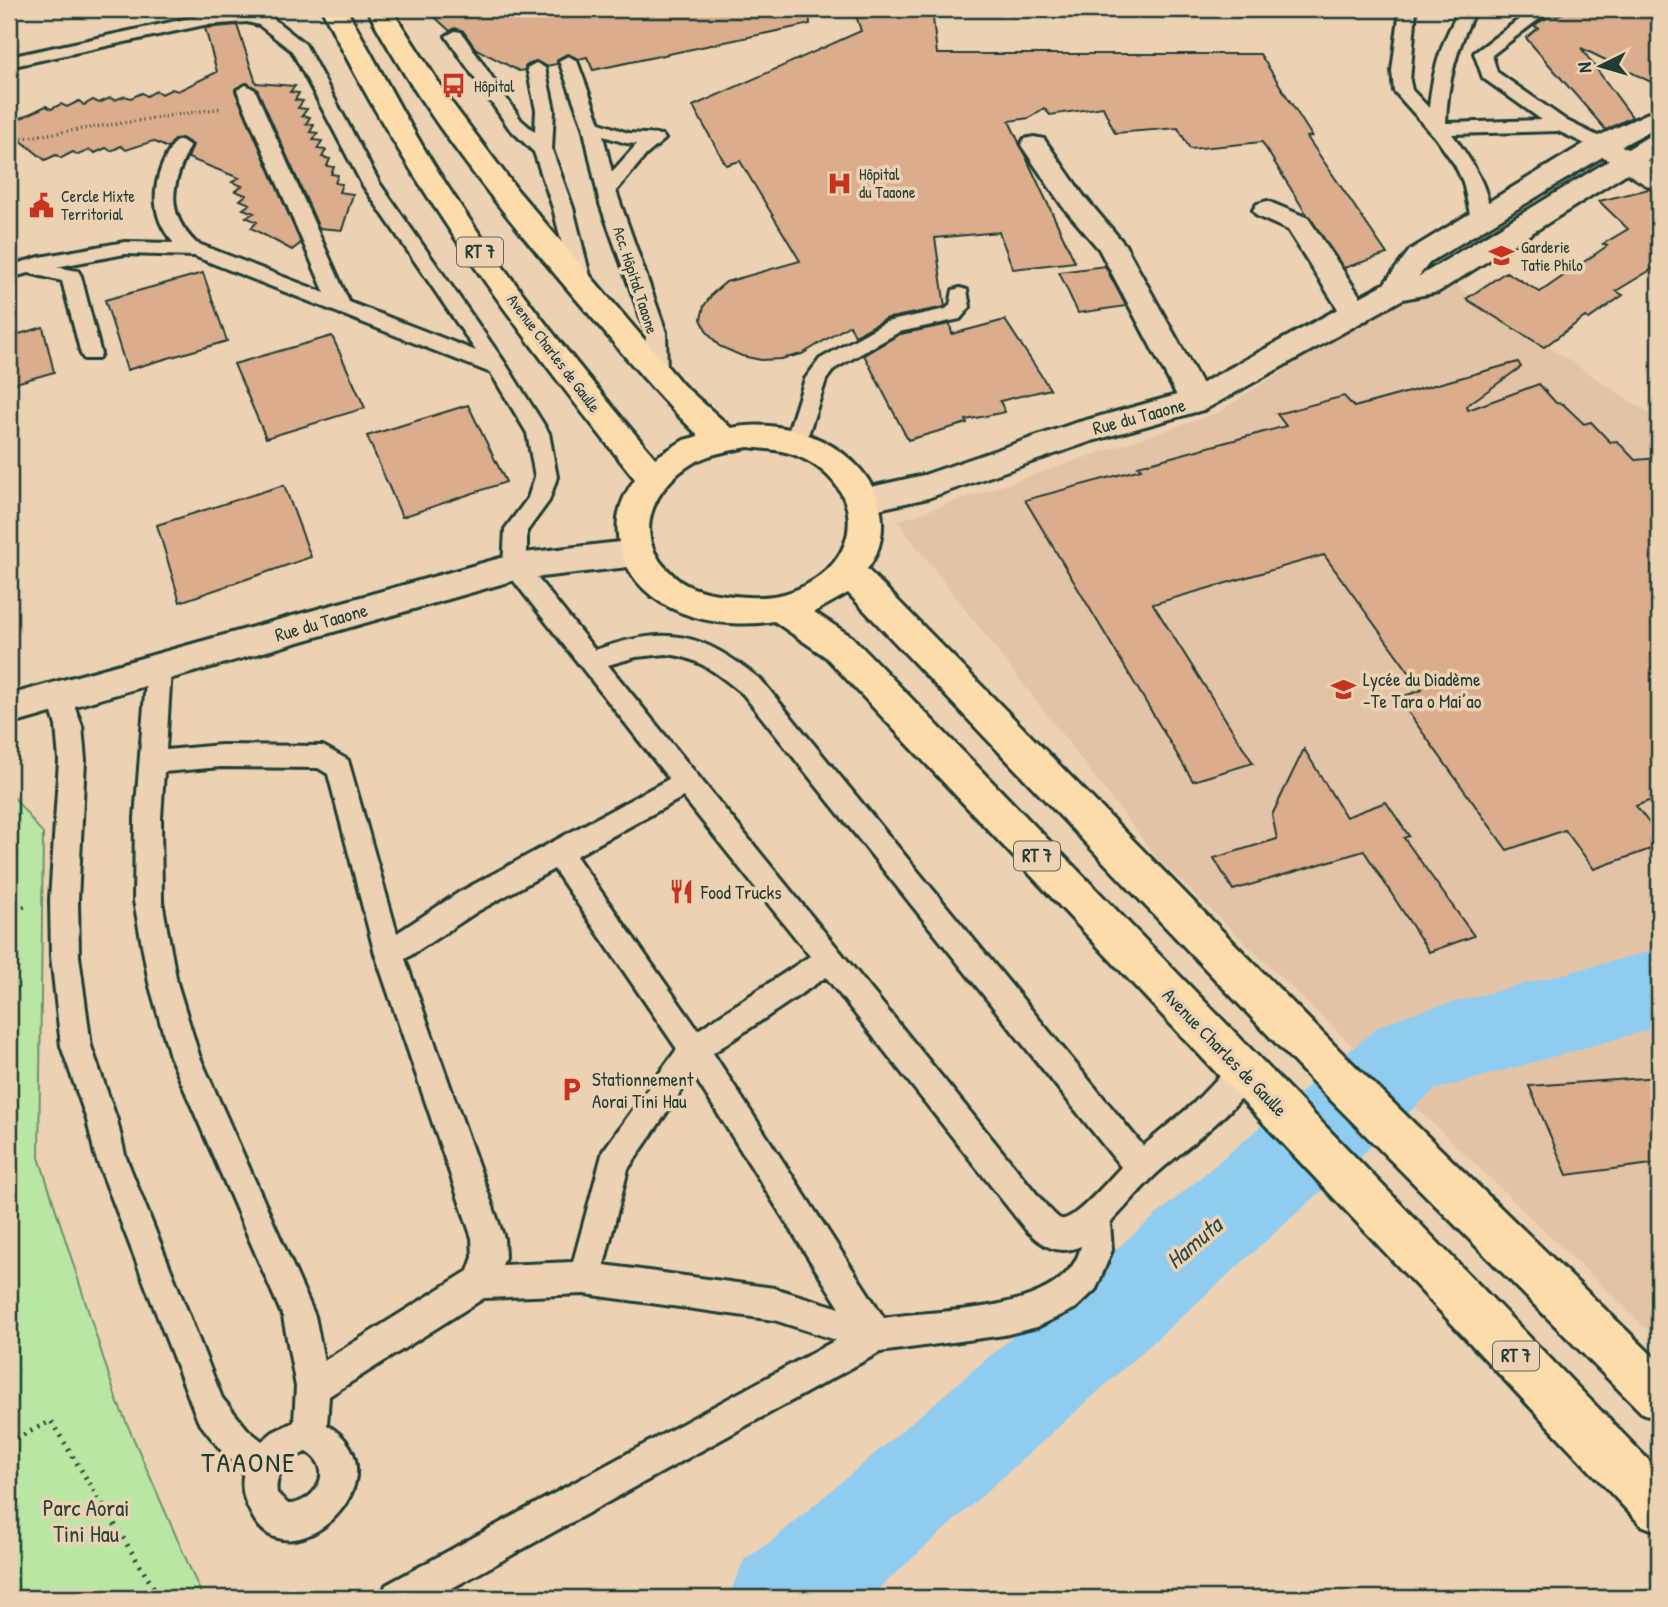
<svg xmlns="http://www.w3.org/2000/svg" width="1668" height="1607" font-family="'Patrick Hand',sans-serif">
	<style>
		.built { fill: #e3c3a6 }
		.green { fill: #bae6a4; stroke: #6c926c; stroke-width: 2 }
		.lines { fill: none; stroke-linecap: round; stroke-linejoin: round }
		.river { fill: #8fccf0; fill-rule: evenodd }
		.building { fill: #dbad8d; stroke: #1f3d34; stroke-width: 2 }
		.service-casing { stroke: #1f3d34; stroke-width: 6 }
		.minor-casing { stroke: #1f3d34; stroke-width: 6 }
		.secondary-casing { stroke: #1f3d34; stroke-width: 6 }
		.primary-casing { stroke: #1f3d34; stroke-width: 6 }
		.path-far2 { stroke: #1f3d34; stroke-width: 3.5; stroke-dasharray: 1 3.5; stroke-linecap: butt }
		.path-far1 { stroke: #1f3d34; stroke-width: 4.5; stroke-dasharray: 2 5; stroke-linecap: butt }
		.path { stroke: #1f3d34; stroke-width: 5; stroke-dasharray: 2 6; stroke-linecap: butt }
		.service { fill: #ecd1b3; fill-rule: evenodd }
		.minor { fill: #ecd1b3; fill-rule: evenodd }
		.secondary { fill: #ecd1b3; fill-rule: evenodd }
		.primary { fill: #fddcac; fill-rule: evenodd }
		.labels { text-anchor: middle; stroke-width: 7; stroke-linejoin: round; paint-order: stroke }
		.far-poi-label { font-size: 16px; fill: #1f3d34; stroke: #ecd1b3; text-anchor: start }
		.far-street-label { font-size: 16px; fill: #1f3d34; stroke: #ecd1b3 }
		.shield { fill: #ecd1b3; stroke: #5c695a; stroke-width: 2 }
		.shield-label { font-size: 18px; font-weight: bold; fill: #1f3d34 }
		.street-label { font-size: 19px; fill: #1f3d34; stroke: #ecd1b3 }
		.poi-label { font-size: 19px; fill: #1f3d34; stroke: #ecd1b3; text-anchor: start }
		.near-park-label { font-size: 23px; fill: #27453a; stroke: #ecd1b3 }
		.near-water-label { font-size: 24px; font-style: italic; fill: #2a4b47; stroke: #ecd1b3 }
		.near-quarter-label { font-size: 28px; letter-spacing: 2px; fill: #1f3d34; stroke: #ecd1b3 }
	</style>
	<rect width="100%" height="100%" fill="#ecd1b3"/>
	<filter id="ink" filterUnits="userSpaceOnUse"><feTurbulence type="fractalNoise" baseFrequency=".0143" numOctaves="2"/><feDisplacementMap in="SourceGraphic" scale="14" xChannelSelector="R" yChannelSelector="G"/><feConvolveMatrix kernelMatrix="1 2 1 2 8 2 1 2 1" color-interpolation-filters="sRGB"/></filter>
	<g filter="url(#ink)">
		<path class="built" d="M1436,272l223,148v921l-501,-482 -261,-338 320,-108z"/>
		<path class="green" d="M9,791l34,43 -4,323 78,244 86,197h-194z"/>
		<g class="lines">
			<path class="river" d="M1659,949v78l-225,63 -566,508h-140l16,-38 29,-20 605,-513 31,-13z"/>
		</g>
		<path class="building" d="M426,9h383l1,15 -217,46 -6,-13 -8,2 -12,-5 -9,5 -1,5 -11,2 -11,-5 -9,5 -1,4 -6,1 -43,-22 -13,-18 -8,-3 -5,3z
			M854,9h78l5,45h323l52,82 -5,1 80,117 -43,14 -37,-53 -45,-73 -72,7 -12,-21 -63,5 -12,-26 -53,8 -6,-7 -15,10 -20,3 66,141 -62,7 -14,-37 -64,6 10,69 -60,12 -30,17 -5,-11 -48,29 -21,5 -20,1 -19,-4 -23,-10 -12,-14 -6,-13 3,-13 9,-13 13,-11 74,-21 -60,-100 -14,4 -33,-59 168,-75z
			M1574,9h38l8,5 13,-5h11l15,9v68l-78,-38 51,69 -26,13 -80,-92 12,-10 -4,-2 5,-4 16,-8 1,2z
			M237,25l19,58 39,3 -5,6 9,1 -4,7 8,1 -5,7 9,1 -5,7 8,1 -4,7 8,1 -4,7 8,1 -5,7 9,1 -5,8 9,1 -4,7 8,2 -3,7 7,1 -3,7 7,1 -3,8 7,1 -3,8 14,2 -11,36 -23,-2 -62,-139 -10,-6 -11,5 -1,3 66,152 -9,7 -41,-22 6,-6 -11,-5 8,-4 -11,-4 7,-5 -10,-4 6,-5 -11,-4 7,-5 -10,-4 7,-4 -51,-20 5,-13 -11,-7 -8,2 -6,8 -15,-7 -27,9 -5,-4 -10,5 -5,-3 -11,5 -5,-3 -12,5 -5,-3 -12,6 -5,-3 -11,5 -36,-29v-7l37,-18 5,3 10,-5 6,3 12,-6 5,4 9,-5 6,3 11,-5 5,2 10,-4 6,2 11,-5 5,3 9,-5 6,3 10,-5 6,2 39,-19 -12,-44z
			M1649,189l10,4v72l-43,26 7,4 -34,24 -4,-2 -41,30 -78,-48 40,-27 34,20 67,-46 -4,-2 25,-15 -29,-28z
			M1105,266l21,40 -48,7 -19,-41z
			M203,273l24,68 -100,29 -22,-70z
			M1005,320l45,69 -50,12 5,11 -39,8 1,3 -59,17 -44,-85 36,-21 50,-10 2,10z
			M43,327l11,45 -45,13v-48z
			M332,336l33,72 -99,30 -32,-74z
			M1518,362l3,5 -55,39 2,4 71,-26 17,19 7,1 21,20 7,-2 19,20 7,-1 18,19 24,-2v339l-23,9 23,30v10l-65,23 -29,-39 -58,20 -109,-152 24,-8 -98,-135 -171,49 100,159 -60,18 -168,-281 116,-31 -3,-3 148,-40 -9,-12 67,-18 10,11z
			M468,405l38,77 -104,35 -35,-81z
			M284,485l27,72 -131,45 -23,-77z
			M1304,749l42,68 40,-15 23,34 -5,2 70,98 -45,16 -65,-101 -131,39 -19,-32 63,-19 -5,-24z
			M1659,1077v86l-92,12 -38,-89z"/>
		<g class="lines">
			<defs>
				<path id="service" d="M1400,9h16l-6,72 2,9 17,18c3,-36 13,-68 31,-99h16c-19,37 -29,73 -30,114l96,-3 -59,-42 -9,-25 59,-44h19l-60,46 5,17 70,49 41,20 3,4 -9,6 -6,-2 -38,-18 -106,3c14,19 47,65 34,89h-14l-9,-41 -8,-17 -19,-27 -42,-47 -2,-20z
					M247,12l24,5 34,27 75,140 125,179 44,70 8,44 -8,24 -22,30v34l68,85c75,-25 105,-18 166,30l382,466 50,-42 41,-43 10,-4 10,4 5,10c-18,40 -76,77 -108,108 -14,14 -27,30 -41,44l2,27 -11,27 -5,12 -20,19 -39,19 -33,8 -124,17 -446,246h-53l5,-13 450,-245 -62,-20 -189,-26 -101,4 -155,98 -2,29c84,50 -36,162 -74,92 -9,-15 -13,-29 -9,-46l-20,-17 -26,-33 -103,-266 -8,-35 -26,-74 -10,-90 -1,-56 9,-140 -3,-34 -9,-30 3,-7 9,-3 9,3 14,37 3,34 -7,140 1,56 12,90 26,74 8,35 97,243 26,32 14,11 11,-9 21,-10 2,-35 -13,-70 -113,-261 -21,-73 -15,-82 1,-83 12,-150 3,-7 9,-3 9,3 3,7 -5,82 55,-5 102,1 25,14 49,173 61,-40 211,-114 -166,-212 2,-38 23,-31 7,-21 -8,-44 -36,-60 -297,-117 -69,-2 -69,13 22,4 3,5 20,78 -3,5h-14l-3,-5 -19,-73 -33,-8 -20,5v-12l31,-9 85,-15 49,1c-28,-30 -21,-69 1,-101l6,-2 9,6c-18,37 -26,66 6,97l129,50 -88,-203 9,-5 9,5 94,212 127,49 -114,-167 -70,-133 -33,-26 -12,-3 -43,3 -195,42v-10l195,-42zM666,654c33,3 52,20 77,40l378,473c-10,10 -47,55 -60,52 -4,-1 -9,-8 -13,-11l-440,-543 28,-8zM221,767l97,1 10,6 47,180 97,284 1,19 -5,14 -144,90 -9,-45 -116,-261 -22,-72 -15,-82 -1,-83 3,-46zM683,797l127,159 -112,74 -122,-174zM554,869l123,180 -74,102 -30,111 -71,3 3,-8 -1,-19 -99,-279 73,-48zM826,977l200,253c17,16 31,26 55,16 -16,70 -142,62 -197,72l-171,-265zM693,1074l147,234 -66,-20 -170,-23 24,-96zM307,1452c30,18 7,52 -19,52l-11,-11c-3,-20 11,-35 30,-41z
					M455,31l6,1 60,88 14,12 1,-22 -9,-42 9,-5 9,5 9,42 -2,40 21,58 20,80 -3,5h-14l-3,-5 -20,-80 -19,-56 -25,-24 -63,-92z
					M568,56l9,5 23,62 28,10 34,2 3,4 -19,16 -30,36 50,141 1,39 -4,5h-14l-4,-5 1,-39 -46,-128 -17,-78 -24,-65zM603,136l23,7 11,1 -25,28z
					M960,288l7,2 3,17 -10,12 -61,13 -65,37 -8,11 -22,67 -8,3 -8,-3 -3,-5 20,-63 15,-20 66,-37 60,-13 4,-4 3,-15z"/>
				<path id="minor" d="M1034,137l10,2 39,56 42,50 86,156 -5,8 -11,3 -11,-3 -85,-160 -36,-42 -42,-62 3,-6z
					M1602,137l39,18 18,15v21c-8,-1 -66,-40 -70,-46l3,-6z
					M1267,201l41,17 63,95 -4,7 -11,3 -11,-3 -57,-90 -31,-14 -4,-6 4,-6z
					M637,540l12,4 5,9 -5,9 -12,4 -122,14 -506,145v-30l506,-141z"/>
				<path id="secondary" d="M1659,108v18l-47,25 -182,111 -12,15 231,-141 10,-2v19l-221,139 -35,7 -197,110 -114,32 -164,57 -63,14 -12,-3 -5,-9 5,-9 71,-16 148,-51 112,-31 200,-109 26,-34 182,-111z"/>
				<path id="primary" d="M322,9h24c31,53 58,109 91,161 64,102 141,196 218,288l29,-18 15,-4c-40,-38 -74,-80 -110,-122 -81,-94 -164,-195 -222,-305h24l60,93 67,89 165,194 48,43c57,-12 135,19 149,79 5,21 1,45 -13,62l476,485 316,308v58l-17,-7 -329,-331 -465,-489 -34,19 38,25 807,834v61l-18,-7 -815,-868 -52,-36c-57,10 -136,-8 -153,-71 -8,-27 -2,-49 14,-71 -118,-147 -231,-300 -313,-470zM748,447c15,2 33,2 47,8 73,29 71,108 -2,136 -21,8 -46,7 -68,4 -18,-2 -41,-7 -53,-21 -5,-5 -11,-10 -14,-16 -26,-40 10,-87 48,-101 13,-5 28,-7 42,-10z"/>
			</defs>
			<use href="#service" class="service-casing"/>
			<use href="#minor" class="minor-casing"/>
			<use href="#secondary" class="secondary-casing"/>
			<use href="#primary" class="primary-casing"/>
			<path class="path-far2" d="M9,140l213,-32"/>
			<path class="path-far1" d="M9,909l19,-3"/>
			<path class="path" d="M9,1442l42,-21 109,177"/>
			<use href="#service" class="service"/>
			<use href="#minor" class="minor"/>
			<use href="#secondary" class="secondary"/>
			<use href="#primary" class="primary"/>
		</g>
	</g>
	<defs>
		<symbol id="bus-bare" viewBox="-9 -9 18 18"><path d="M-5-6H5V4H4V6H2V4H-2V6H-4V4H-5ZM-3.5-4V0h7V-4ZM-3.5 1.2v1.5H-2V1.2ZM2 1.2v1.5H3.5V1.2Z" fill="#c8321e" stroke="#ecd1b3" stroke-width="2.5" paint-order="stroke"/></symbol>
		<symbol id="hospital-bare" viewBox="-9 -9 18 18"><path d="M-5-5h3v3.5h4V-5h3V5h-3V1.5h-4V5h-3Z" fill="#c8321e" stroke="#ecd1b3" stroke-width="2.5" paint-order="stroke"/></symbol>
		<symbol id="civic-bare" viewBox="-9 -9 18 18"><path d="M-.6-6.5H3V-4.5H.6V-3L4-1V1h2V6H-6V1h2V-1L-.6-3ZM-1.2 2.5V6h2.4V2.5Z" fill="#c8321e" stroke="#ecd1b3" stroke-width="2.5" paint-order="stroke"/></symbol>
		<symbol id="school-bare" viewBox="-9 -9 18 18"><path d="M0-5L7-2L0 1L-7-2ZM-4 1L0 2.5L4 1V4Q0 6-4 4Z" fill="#c8321e" stroke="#ecd1b3" stroke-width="2.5" paint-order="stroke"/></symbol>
		<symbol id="restaurant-bare" viewBox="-9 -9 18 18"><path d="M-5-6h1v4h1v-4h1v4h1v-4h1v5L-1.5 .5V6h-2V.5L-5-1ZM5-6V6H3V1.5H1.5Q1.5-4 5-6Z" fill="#c8321e" stroke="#ecd1b3" stroke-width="2.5" paint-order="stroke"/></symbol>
		<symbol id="parking-bare" viewBox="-9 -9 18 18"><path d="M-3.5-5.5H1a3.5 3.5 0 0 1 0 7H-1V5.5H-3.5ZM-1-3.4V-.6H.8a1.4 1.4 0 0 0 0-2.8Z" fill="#c8321e" stroke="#ecd1b3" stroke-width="2.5" paint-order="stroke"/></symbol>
	</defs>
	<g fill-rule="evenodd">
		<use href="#bus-bare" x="436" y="68" width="35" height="35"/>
		<use href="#hospital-bare" x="822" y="166" width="35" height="35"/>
		<use href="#civic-bare" x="24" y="188" width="35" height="35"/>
		<use href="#school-bare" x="1484" y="238" width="35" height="35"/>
		<use href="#school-bare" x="1326" y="672" width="35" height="35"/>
		<use href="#restaurant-bare" x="664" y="874" width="35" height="35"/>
		<use href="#parking-bare" x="554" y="1072" width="35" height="35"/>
	</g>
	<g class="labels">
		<g class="far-poi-label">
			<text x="474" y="92">Hôpital</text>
			<text x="859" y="180">Hôpital<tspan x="859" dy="18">du Taaone</tspan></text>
			<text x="61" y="202">Cercle Mixte<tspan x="61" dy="18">Territorial</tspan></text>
			<text x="1521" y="253">Garderie<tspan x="1521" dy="18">Tatie Philo</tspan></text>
		</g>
		<g class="far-street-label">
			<text transform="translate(636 280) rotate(72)" y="6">Acc. Hôpital Taaone</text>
			<text transform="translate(554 353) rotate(53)" y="6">Avenue Charles de Gaulle</text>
		</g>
		<g class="shield">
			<rect x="457" y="237.5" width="46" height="29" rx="5"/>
			<rect x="1014" y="841.5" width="46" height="29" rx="5"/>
			<rect x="1493" y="1341.5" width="46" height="29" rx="5"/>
		</g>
		<g class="shield-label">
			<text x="480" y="258">RT 7</text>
			<text x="1037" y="862">RT 7</text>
			<text x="1516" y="1362">RT 7</text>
		</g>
		<g class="street-label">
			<text transform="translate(1139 416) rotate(-15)" y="7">Rue du Taaone</text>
			<text transform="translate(321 622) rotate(-16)" y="7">Rue du Taaone</text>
			<text transform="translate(1225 1052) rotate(46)" y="7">Avenue Charles de Gaulle</text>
		</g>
		<g class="poi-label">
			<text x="1363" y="686">Lycée du Diadème<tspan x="1363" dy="22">-Te Tara o Mai’ao</tspan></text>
			<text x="701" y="899">Food Trucks</text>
			<text x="592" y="1086">Stationnement<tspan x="592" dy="22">Aorai Tini Hau</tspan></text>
		</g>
		<g class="near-park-label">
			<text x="86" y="1516">Parc Aorai<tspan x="86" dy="26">Tini Hau</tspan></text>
		</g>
		<g class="near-water-label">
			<text transform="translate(1194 1243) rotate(-41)" y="8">Hamuta</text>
		</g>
		<g class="near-quarter-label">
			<text x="249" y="1472">TAAONE</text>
		</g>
	</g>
	<rect width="1668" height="1607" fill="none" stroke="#ecd1b3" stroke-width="35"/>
	<rect x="18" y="18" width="1633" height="1572" fill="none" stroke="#1f3d34" stroke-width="2.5" filter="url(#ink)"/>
	<g transform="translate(1601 66) rotate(265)" stroke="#ecd1b3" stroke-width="5" paint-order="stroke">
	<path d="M0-5L12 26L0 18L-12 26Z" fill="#1f3d34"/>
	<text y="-10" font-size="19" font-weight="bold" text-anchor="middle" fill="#1f3d34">N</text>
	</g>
</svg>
